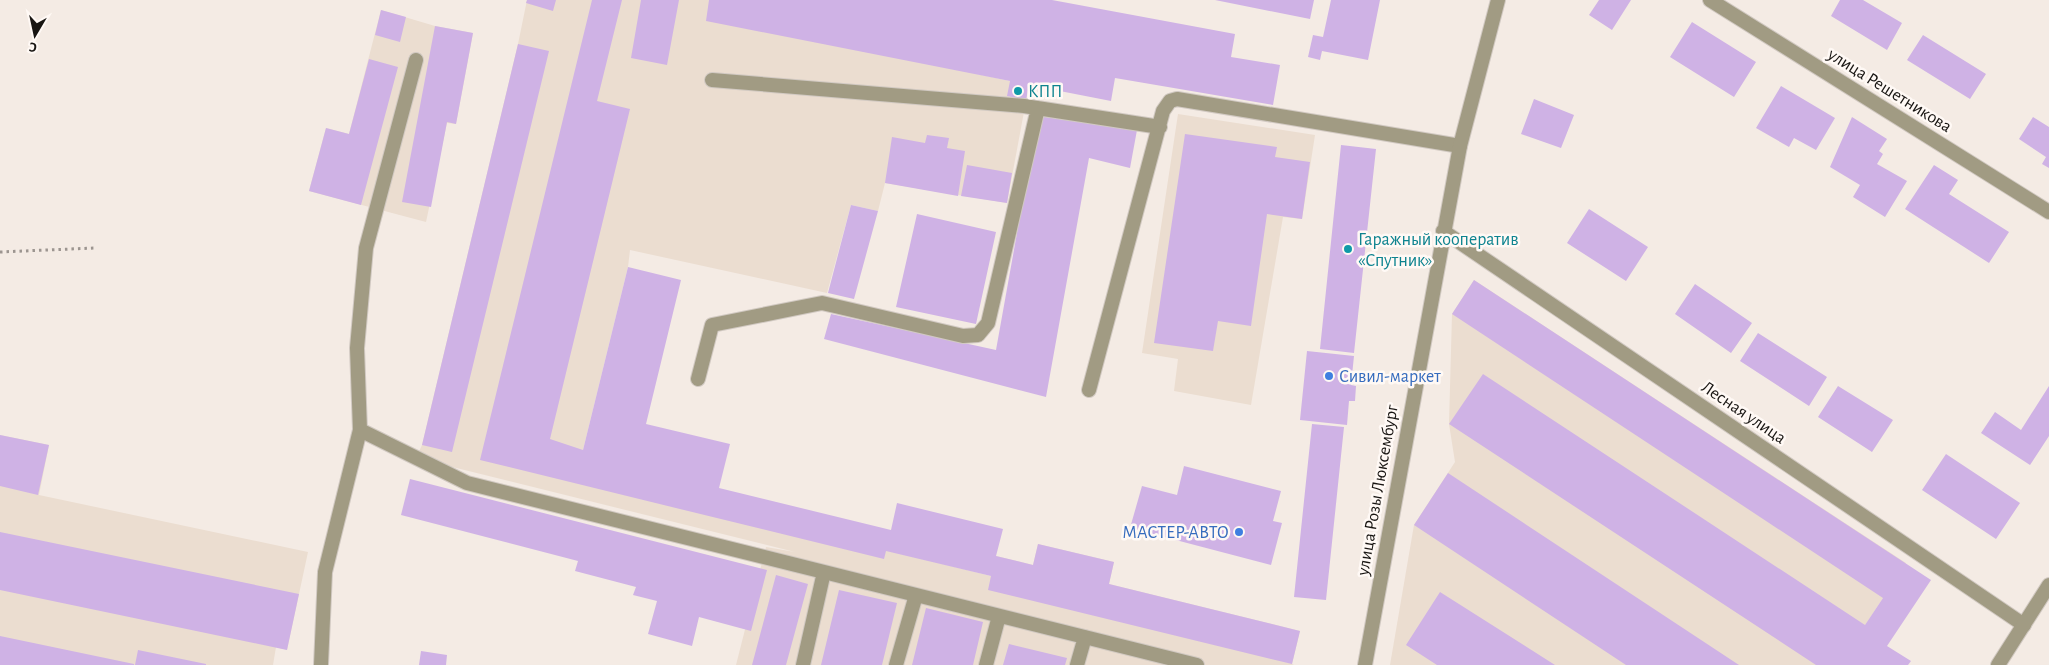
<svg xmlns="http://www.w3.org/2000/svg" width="2049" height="665" font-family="'Alegreya Sans',sans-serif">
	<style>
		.built { fill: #ebddd0 }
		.building { fill: #cfb2e5 }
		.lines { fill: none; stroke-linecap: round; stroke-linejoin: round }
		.service-casing { stroke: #d1c9c2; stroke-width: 16 }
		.minor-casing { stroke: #d1c9c2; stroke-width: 16 }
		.tertiary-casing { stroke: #d1c9c2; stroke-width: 16 }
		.path { stroke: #9c9590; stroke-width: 3; stroke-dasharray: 2.5 4; stroke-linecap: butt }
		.service { stroke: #a19b83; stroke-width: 14 }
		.minor { stroke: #a19b83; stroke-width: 14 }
		.tertiary { stroke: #a19b83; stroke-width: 14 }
		.culture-dot { fill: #0f9aa8; stroke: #fff9f5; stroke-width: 2 }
		.shop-dot { fill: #3f7fe0; stroke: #fff9f5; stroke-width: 2 }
		.labels { text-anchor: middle; stroke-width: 5; stroke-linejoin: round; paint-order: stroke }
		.street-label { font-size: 18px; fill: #181512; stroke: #fff9f5 }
		.culture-label { font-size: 18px; fill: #0d838f; stroke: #fff9f5; text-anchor: start }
		.shop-label { font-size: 18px; fill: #366cbe; stroke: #fff9f5; text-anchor: start }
	</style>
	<rect width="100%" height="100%" fill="#f4ebe4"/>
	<path class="built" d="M527,0h459l-9,74 52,11 -22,118 -122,-20 -7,28 -27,-6 -24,88 -197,-43 -2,17 -45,183 356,113 52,13 5,-20 37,9 5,-21 76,18 -5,22 191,47 -8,33 2,1h-558l30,-118 29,5 -379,-94 6,-13 96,-401z
		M381,10l54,16 38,7 -17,91 -9,-1 -21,99 -117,-31 17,-63 23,6z
		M1178,114l137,21 -13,84 -19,-2 -32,188 -77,-14 4,-32 -36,-6z
		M1474,280l432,283 -67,102h-449l24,-140 41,-63 -6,-38 3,-110z
		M0,435l49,10 -10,50 269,57 -21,98 -11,-3 -3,18h-273z"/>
	<path class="building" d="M527,0h29l-3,11 -27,-8z
		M592,0h30l-25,101 33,8 -80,330 33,11 45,-183 53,13 -35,144 84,20 -11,44 172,42 6,-27 106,26 -7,27 37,9 5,-21 76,18 -5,22 191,47 -8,33 -304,-74 3,-14 -105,-25 -2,8 -404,-99z
		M641,0h38l-12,65 -36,-7z
		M709,0h343l183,34 -4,23 49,8 -7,40 -158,-27 -4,23 -82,-16 -3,15 -19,-4 3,-15 -304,-60z
		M1215,0h99l-4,19z
		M1331,0h49l-12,60 -46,-9 -2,9 -12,-3 5,-22 10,2z
		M1599,0h32l-19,30 -23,-15z
		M1840,0h23l39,23 -15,27 -56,-34z
		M381,10l25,7 -6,25 -25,-7z
		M1692,22l64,40 -22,35 -64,-40z
		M435,26l38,7 -17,91 -9,-2 -16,85 -29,-5z
		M1923,35l63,39 -16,25 -63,-39z
		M518,44l31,7 -97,401 -30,-7z
		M369,59l29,8 -37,138 -52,-14 17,-63 23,6z
		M1781,86l54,32 -19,32 -22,-12 -5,9 -33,-19z
		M1534,99l40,16 -13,33 -40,-14z
		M1038,116l99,14 -7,38 -41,-10 -43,239 -222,-58 7,-25 165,36z
		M1852,117l35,22 -8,12 4,3 -6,10 30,17 -22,36 -32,-20 7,-12 -30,-18z
		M2033,117l16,10v41l-7,-4 4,-7 -27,-18z
		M1185,134l92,13 -2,10 35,5 -8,57 -35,-5 -16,112 -33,-5 -5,30 -59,-8z
		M927,135l22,3 -2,10 18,3 -7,45 -73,-13 7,-46 33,6z
		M1341,145l35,4 -22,204 -34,-4z
		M967,165l45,8 -5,30 -46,-7z
		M1934,165l24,15 -9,14 60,38 -20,31 -84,-54z
		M851,205l27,6 -24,88 -26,-6z
		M1589,209l59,38 -22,34 -59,-38z
		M917,214l79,18 -20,92 -80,-17z
		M1474,280l457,300 -44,66 24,15 -3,4h-92l-367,-241 34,-50 382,251 18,-27 -431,-284z
		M1695,284l57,39 -21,30 -56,-39z
		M1758,333l69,44 -18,29 -69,-45z
		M1307,351l47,5 -3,29 5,1 -1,15h-6l-2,24 -47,-5z
		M1838,386l55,34 -21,32 -54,-35z
		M2049,386v50l-19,29 -49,-32 14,-21 26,18z
		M1312,424l32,3 -18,173 -32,-3z
		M0,435l49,10 -11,50 -38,-9z
		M1946,454l74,49 -24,36 -74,-49z
		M1184,466l97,25 -8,30 9,2 -11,42 -141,-37 12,-42 35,9z
		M1448,473l291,192h-113l-212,-140z
		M410,479l357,91 -16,61 -52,-14 -7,29 -44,-12 9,-33 -24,-6 3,-8 -61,-16 3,-10 -177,-46z
		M0,532l299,62 -12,56 -287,-60z
		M776,575l32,9 -22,81h-34z
		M839,590l58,13 -15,62h-61z
		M1440,592l115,73h-118l-31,-20z
		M926,608l57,14 -10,43h-61z
		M0,636l134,28v1h-134z
		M1009,644l58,14 -2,7h-62z
		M138,650l68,14v1h-71z
		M421,651l26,4 -1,10h-27z"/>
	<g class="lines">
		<defs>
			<path id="service" d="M712,80l312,26 136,21
				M698,379l14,-54 110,-22 141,33 15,-1 10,-12 50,-215
				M1089,390l74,-279 7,-10 7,-2 283,47
				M360,430l107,53 730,182
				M321,665l4,-93 35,-142 -3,-82 9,-100 50,-188
				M803,665l21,-93
				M896,665l20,-70
				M986,665l13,-49
				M1077,665l8,-28"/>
			<path id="minor" d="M1710,0l339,212
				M1443,231l581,394
				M1365,665l95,-519 38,-146"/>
			<path id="tertiary" d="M1998,665l51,-80"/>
		</defs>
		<use href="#service" class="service-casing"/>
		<use href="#minor" class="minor-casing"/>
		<use href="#tertiary" class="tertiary-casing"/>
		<path class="path" d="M0,252l94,-4"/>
		<use href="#service" class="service"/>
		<use href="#minor" class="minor"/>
		<use href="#tertiary" class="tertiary"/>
	</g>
	<g class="culture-dot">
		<circle cx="1018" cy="91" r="5"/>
		<circle cx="1348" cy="249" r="5"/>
	</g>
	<g class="shop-dot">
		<circle cx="1329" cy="376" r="5"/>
		<circle cx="1239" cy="532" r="5"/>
	</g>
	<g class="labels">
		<g class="street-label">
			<text transform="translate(1890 90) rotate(32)" y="6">улица Решетникова</text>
			<text transform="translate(1744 412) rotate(34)" y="6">Лесная улица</text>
			<text transform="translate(1377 490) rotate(-80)" y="6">улица Розы Люксембург</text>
		</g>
		<g class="culture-label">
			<text x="1028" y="97">КПП</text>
			<text x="1358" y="245">Гаражный кооператив<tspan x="1358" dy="21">«Спутник»</tspan></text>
		</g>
		<g class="shop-label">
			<text x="1339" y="382">Сивил-маркет</text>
			<text x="1229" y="538" text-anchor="end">МАСТЕР-АВТО</text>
		</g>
	</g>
	<g transform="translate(35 35) rotate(189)" stroke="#fff9f5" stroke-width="4" paint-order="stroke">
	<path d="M0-4L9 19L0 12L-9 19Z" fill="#181512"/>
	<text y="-8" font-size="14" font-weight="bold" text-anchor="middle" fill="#181512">С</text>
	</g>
</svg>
